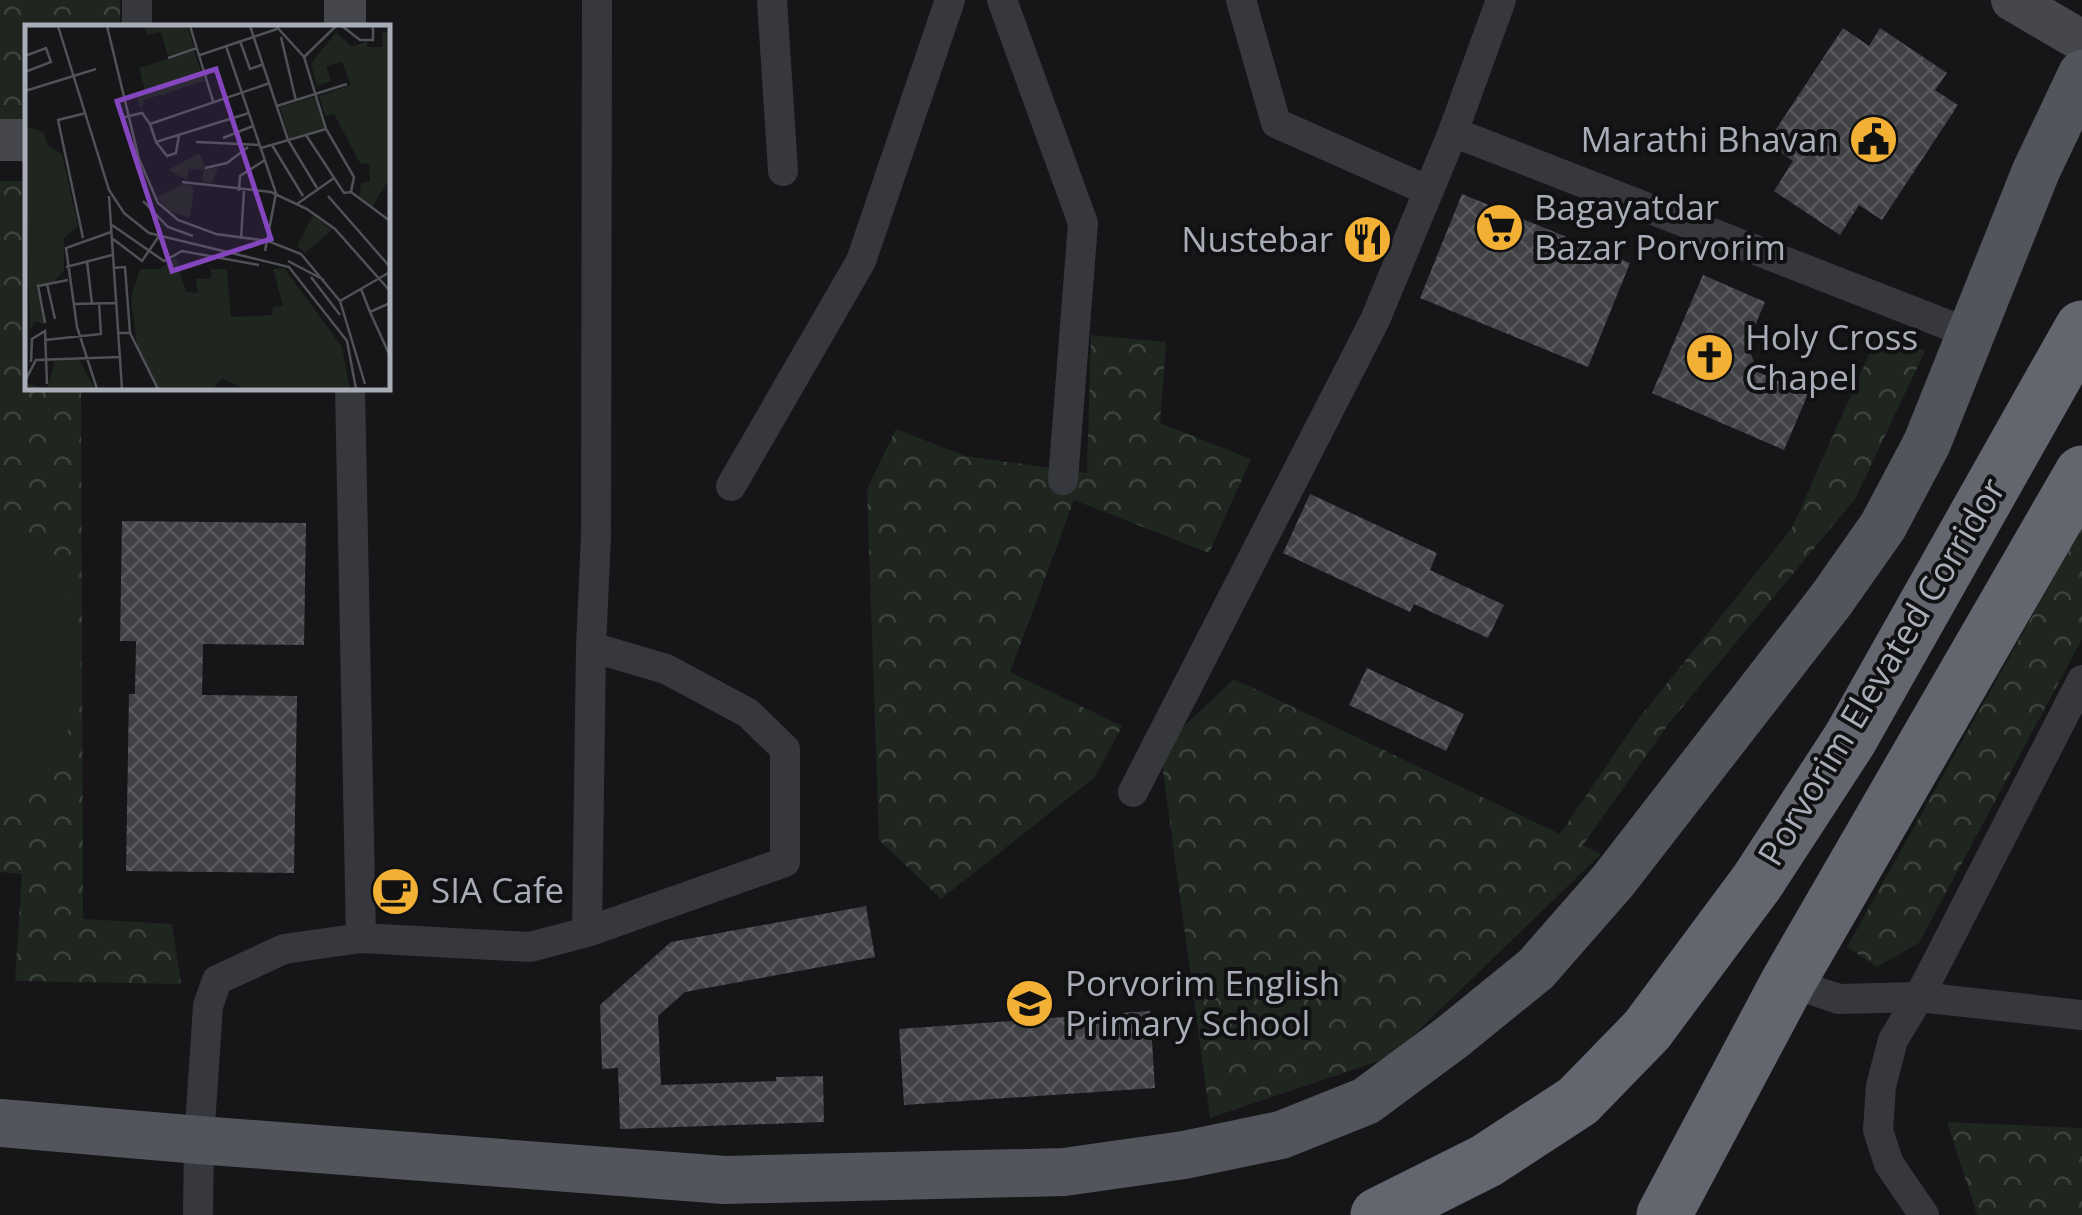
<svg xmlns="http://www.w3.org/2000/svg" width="2082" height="1215" font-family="'Open Sans',sans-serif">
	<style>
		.forest { fill: url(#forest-crowns) }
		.pitch { fill: #1e261f }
		.building { fill: url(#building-cross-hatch) }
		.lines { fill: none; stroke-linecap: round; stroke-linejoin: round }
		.street { stroke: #37383d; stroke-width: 30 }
		.secondary { stroke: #45474d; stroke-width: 42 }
		.primary { stroke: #53555c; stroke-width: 48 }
		.highway { stroke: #63666e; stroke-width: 55 }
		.labels { text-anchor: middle; stroke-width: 8; stroke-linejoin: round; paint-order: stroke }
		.poi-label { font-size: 35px; fill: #a8adb8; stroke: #111113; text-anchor: start }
		.street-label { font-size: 35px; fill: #a8adb8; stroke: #111113 }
		.inset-road { fill: none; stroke: #505258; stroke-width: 2.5 }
		.view { fill: #8446be; fill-opacity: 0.15; stroke: #8446be; stroke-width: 5 }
		.inset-edge { fill: none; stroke: #a8adb8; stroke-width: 5 }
	</style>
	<defs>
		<pattern id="forest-crowns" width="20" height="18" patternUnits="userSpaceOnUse" patternTransform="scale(2.5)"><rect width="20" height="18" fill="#1e261f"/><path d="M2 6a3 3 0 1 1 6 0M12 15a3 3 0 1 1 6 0" fill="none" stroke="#3c433d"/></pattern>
		<pattern id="building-cross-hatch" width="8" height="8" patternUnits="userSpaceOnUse" patternTransform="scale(2.5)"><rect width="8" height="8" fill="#404145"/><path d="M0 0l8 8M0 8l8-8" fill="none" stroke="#595a5e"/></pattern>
	</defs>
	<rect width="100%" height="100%" fill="#161618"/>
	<path class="forest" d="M0,0h120v27l-92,1 -1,92h-27z
		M0,181h27l1,207h53l2,531 89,5 9,60 -166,-3 7,-107 -22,-2z
		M1879,332l46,19 -70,148 -185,223 -87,123 18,9 -210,203 -181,61 -50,-369 74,-70 326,155 76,-112 156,-194z
		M1091,335l75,7 -6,81 91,36 -42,94 -135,-53 -64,172 112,54 -27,51 -154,122 -62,-59 -12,-351 29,-60 69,27 122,17z
		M2082,527v112l-163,304 -42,24 -30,-20z
		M1947,1122l135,6v87h-105z"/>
	<path class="pitch" d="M0,508l42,39 29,51 11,57 -8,64 -30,57 -44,41z"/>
	<path class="building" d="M1843,28l26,18 11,-18 67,45 -12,17 23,15 -76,115 -23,-15 -19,30 -66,-44 19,-30 -26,-18z
		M1462,194l168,69 -42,104 -168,-69z
		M1703,275l62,27 -18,42 11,28 50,22 -24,56 -132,-57z
		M1310,494l127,59 -7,17 74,35 -16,33 -74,-34 -4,8 -127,-59z
		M122,521l184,2 -2,122 -101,-1 -1,51 95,1 -3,177 -168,-2 3,-177h6l1,-53h-16z
		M1367,668l97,46 -18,37 -97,-46z
		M866,906l9,51 -190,35 -27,24 3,69 115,-4v-4l47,-1 1,46 -204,7 -2,-61 -16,1 -2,-64 71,-63z
		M1150,1011l5,77 -251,17 -5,-76z"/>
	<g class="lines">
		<path class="street" d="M137,0v28
			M772,0l11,171
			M1002,0l81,223 -20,257
			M1241,0l35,123 153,68
			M1453,132l518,202
			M731,486l130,-225 89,-261
			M1133,792l242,-472 78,-188 48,-132
			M587,932l198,-70v-113l-37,-36 -82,-44 -75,-22
			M361,938l169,9 57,-15 4,-285 5,-111 1,-536
			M1788,982l51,17 80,-2 163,18
			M198,1215l1,-75 9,-134 9,-26 67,-31 77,-11 -11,-550
			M1924,1215l-35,-51 -11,-34 3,-44 12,-46 26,-43 163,-317"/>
		<path class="secondary" d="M345,0v28
			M2012,0l70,41
			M0,140h28"/>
		<path class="primary" d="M0,1123l199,17 526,40 339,-8 120,-17 97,-20 85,-34 85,-63 85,-69 77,-88 218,-281 52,-74 44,-83 109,-272 46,-97"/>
		<path class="highway" d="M1378,1215l108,-54 92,-60 69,-71 110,-148 93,-143 232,-411
			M1664,1215l124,-233 294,-509"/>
	</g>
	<defs>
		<symbol id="civic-disc" viewBox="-11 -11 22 22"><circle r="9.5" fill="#f2b134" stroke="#111113"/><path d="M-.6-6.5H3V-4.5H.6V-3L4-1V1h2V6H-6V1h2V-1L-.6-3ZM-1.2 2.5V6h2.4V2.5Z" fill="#111"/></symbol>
		<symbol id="supermarket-disc" viewBox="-11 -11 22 22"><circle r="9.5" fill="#f2b134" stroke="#111113"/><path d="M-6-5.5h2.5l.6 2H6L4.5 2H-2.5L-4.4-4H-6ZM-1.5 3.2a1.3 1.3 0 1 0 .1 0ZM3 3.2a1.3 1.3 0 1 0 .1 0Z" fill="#111"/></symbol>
		<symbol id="restaurant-disc" viewBox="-11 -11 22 22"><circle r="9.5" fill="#f2b134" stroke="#111113"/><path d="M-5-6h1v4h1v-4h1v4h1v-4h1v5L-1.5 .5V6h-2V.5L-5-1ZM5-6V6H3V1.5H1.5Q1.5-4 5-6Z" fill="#111"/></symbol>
		<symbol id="church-disc" viewBox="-11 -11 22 22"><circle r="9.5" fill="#f2b134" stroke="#111113"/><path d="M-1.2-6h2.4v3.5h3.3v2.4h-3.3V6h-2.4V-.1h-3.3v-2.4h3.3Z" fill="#111"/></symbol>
		<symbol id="cafe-disc" viewBox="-11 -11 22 22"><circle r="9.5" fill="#f2b134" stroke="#111113"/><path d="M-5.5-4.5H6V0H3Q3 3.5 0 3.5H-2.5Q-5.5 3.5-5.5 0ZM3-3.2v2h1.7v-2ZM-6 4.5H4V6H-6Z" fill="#111"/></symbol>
		<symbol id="school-disc" viewBox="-11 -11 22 22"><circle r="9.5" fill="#f2b134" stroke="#111113"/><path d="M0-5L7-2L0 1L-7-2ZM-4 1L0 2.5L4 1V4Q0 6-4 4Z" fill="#111"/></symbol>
	</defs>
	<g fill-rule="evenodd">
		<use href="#civic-disc" x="1846" y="112" width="55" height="55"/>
		<use href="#supermarket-disc" x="1472" y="200" width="55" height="55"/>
		<use href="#restaurant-disc" x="1340" y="212" width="55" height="55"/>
		<use href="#church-disc" x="1682" y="330" width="55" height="55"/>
		<use href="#cafe-disc" x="368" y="864" width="55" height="55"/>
		<use href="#school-disc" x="1002" y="976" width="55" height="55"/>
	</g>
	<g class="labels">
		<g class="poi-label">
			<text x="1839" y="152" text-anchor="end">Marathi Bhavan</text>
			<text x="1534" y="220">Bagayatdar<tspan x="1534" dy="40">Bazar Porvorim</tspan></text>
			<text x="1333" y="252" text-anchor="end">Nustebar</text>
			<text x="1745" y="350">Holy Cross<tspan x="1745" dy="40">Chapel</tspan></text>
			<text x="431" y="903">SIA Cafe</text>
			<text x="1065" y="996">Porvorim English<tspan x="1065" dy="40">Primary School</tspan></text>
		</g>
		<g class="street-label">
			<text transform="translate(1882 672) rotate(-59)" y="12">Porvorim Elevated Corridor</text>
		</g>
	</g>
	<g transform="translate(25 25)">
		<rect width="365" height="365" fill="#161618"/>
		<path d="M288,190l19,15 -27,23 -8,-7z" fill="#1e261f"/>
		<path d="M119,1h43l7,21 -26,9 -7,-24 -14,3zM311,7l16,15 15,-6v6h16l-1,-15h8v145l-18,30 -13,-9 2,-15 9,-2 -1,-17 -9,-1 -26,-49 -9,2 -6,-20 32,-11 -9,-23 -16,4 5,15 -14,5 -6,-22zM169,26l10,30 -60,19 -3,10 -4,-13 9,-3 -7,-26zM290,72l9,31 -35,10 -9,-31zM0,101l19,6 3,13 15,9 16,72 -14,12v32l-9,11 -19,5 8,38 -9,-3 -5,10zM174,128l8,17 11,-3 -6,16 -9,-1v-12l-14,-1 -2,11 -19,-10zM161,158l8,5 -4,30 49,17 -72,-25 -10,-13zM151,232l10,35 12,1 -2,-14h15v-10h16l4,48 41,-2 1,-8 10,-1 -10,-37 11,-1 58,79 8,42h-103l-25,-10 -10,10h-53l-22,-42 -6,-49 9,-29h20zM54,335l16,29h-70v-6l22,6 8,-28z" fill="#1e261f"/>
		<path d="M119 54a16 16 0 1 1 32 0a16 16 0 1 1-32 0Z" fill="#1e261f"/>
		<path class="inset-road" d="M33,1l51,164 15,23 25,20 140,34 58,74 9,48M82,1l32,133 19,44 20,17 38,14 52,7 33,13 39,47 25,83M165,1l23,75M225,1l38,114 29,48M251,1l28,31 22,72 28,48 -3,15 39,29M317,1l18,14h13v-14M256,12l15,64M215,16l10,28 14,-5M201,21l50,147 -11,58M175,30l77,-26M0,31l21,-8 5,14 -26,10M279,32l32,-31M143,33l29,-10M0,66l71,-22M252,81l70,-22M96,93l21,-5 8,11 120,-41M125,99l6,18 93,-29M281,110l38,58 7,-1M198,113l30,-12M131,117l11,14 9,-3 3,-18M171,117l64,3M247,120l31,51M236,123l65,-19M180,143l22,-5 21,-16M157,157l89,10 36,17 28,20 55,62M214,166l1,-15 25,-16M84,171l13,193M303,171l62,71M118,176l25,26 25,9M272,179l37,-26M87,200l52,36 18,-10 77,14M58,213l-25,-118 28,-7M88,214l29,22 17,-25M216,214l3,-48M62,236l5,43M263,236l36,19M41,242l46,-12M88,243l12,-1 5,66M286,252l29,38M22,259l8,35M336,264l9,23 20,-9M315,276l50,-29M48,279l43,-1M345,287l20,44M20,298l-7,-37 30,-6M93,308h12l28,56M20,315l56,-6 -2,-31M6,337l1,-23 13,-8 2,53M0,356l11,-21 84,-3M72,364l-20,-62 -11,-79 45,-16"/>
		<path class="view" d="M191,44l55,170 -99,32 -55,-170z"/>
		<rect width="365" height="365" class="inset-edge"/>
	</g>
</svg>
